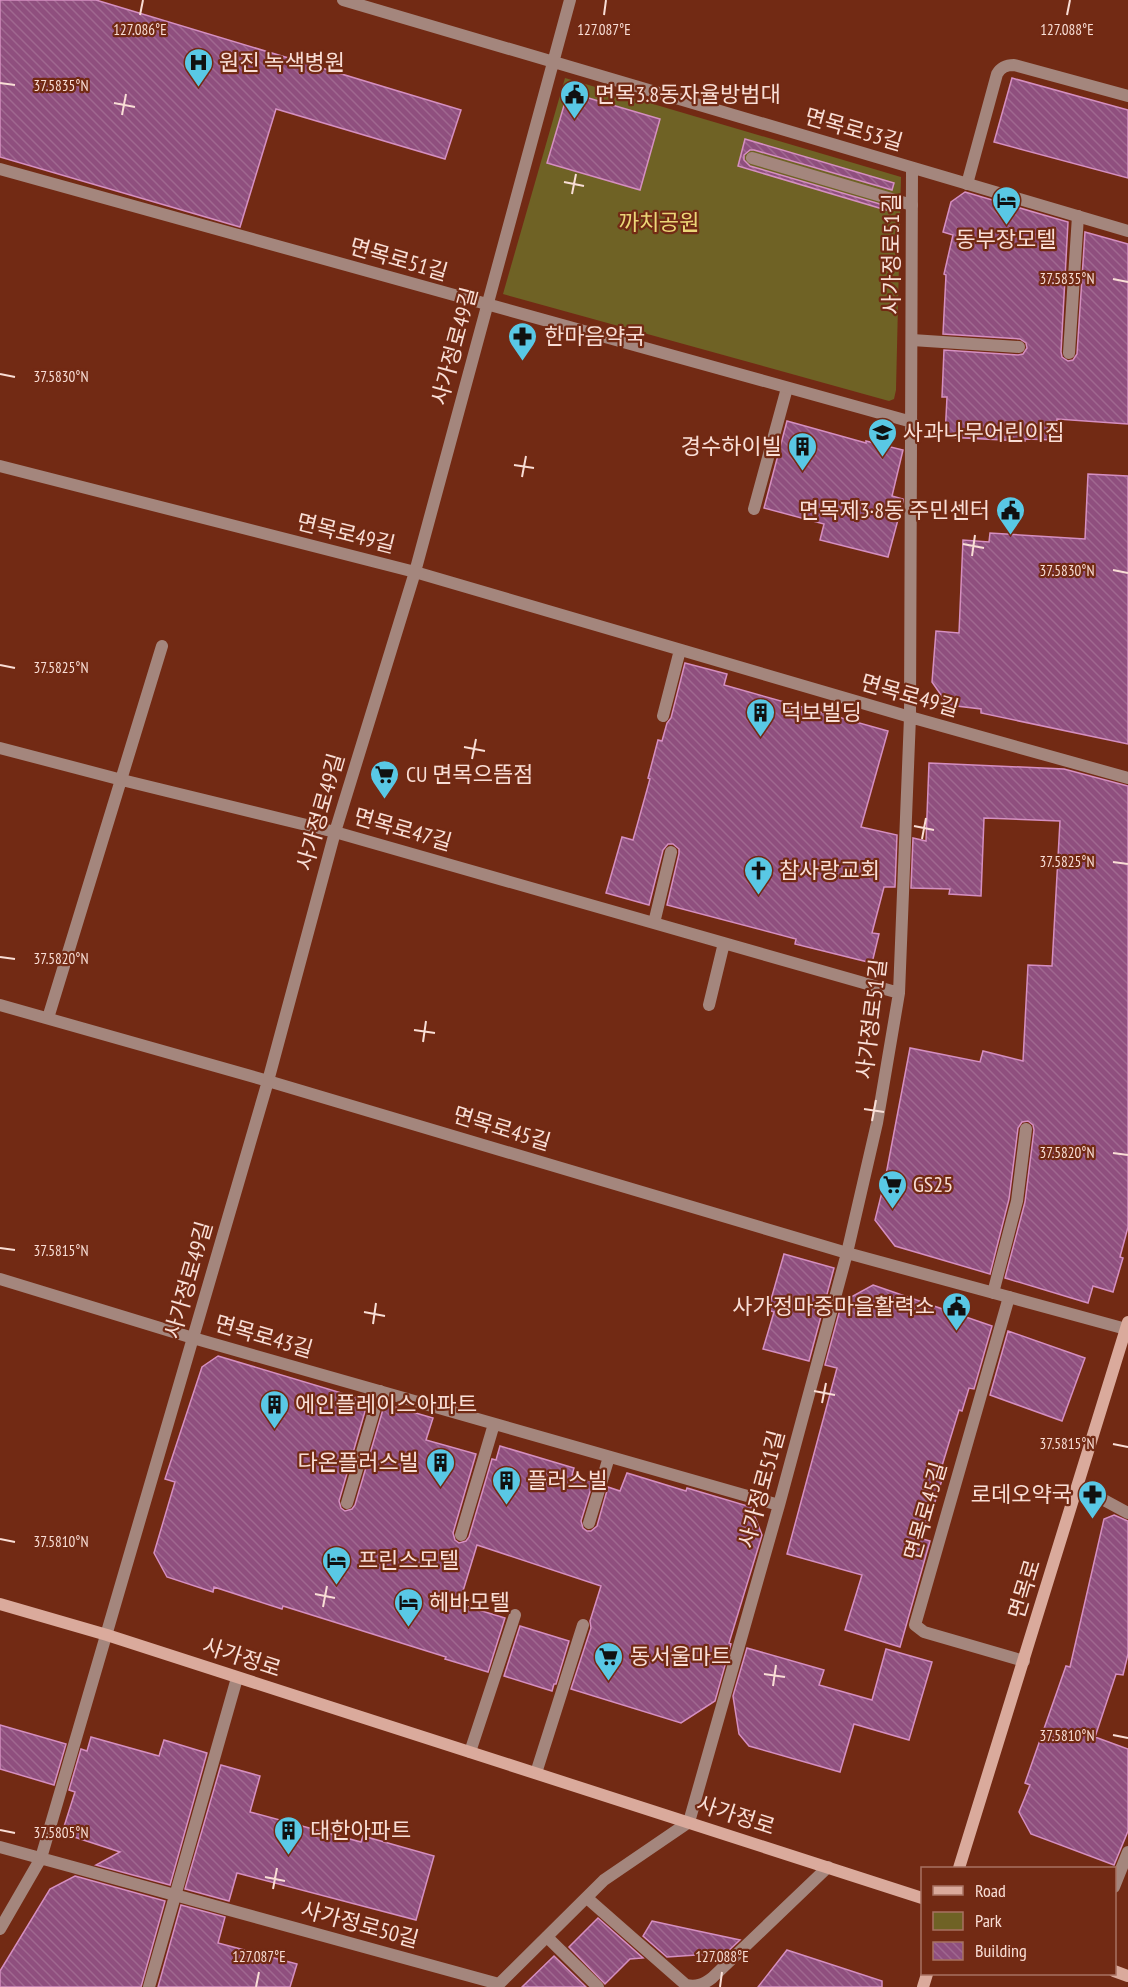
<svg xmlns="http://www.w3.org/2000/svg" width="1128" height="1987" font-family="'PT Sans Narrow','Noto Sans KR',sans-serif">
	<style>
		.park { fill: #6f6225 }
		.building { fill: url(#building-back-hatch); stroke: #d58fc1; stroke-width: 1.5 }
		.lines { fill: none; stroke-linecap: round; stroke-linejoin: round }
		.lane { stroke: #a4867d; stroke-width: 12 }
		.street { stroke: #a4867d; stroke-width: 12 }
		.secondary { stroke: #daaa9c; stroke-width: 12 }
		.ticks { fill: none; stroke: #f9ded6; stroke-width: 2 }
		.labels { text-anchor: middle; stroke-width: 4.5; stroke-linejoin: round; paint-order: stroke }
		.poi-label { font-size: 22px; fill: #f9ded6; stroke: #722a14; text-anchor: start }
		.street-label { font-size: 22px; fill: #f9ded6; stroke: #722a14 }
		.park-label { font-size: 22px; fill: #ebd677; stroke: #722a14 }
		.ticks-label { font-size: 15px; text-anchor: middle; fill: #f9ded6; stroke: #722a14; stroke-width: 4.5; stroke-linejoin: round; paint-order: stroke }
	</style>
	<defs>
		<pattern id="building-back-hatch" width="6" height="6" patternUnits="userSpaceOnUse" patternTransform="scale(1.5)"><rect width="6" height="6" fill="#8f4f7e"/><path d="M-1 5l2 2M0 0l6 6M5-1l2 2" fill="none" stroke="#a06890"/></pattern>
	</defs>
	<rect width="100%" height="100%" fill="#722a14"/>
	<path class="park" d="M565,78l336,99 -5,213 -2,9 -5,2 -386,-107z"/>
	<path class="building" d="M0,0h96l365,110 -16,49 -169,-50 -36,118 -240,-70z
		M1012,78l116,32v68l-134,-36z
		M568,92l92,27 -20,71 -93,-27z
		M745,139l149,44 -2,7 -138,-40h-4l-6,5v5l6,6 137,40 -1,4 -148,-44z
		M965,192l103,30 -7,130 1,5 6,4 5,-1 4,-6 8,-122 43,12v180l-71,-5 -1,21 -31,-1v2l-80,-4 2,-40h-5l2,-47 74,5 5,-1 4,-6 -1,-5 -6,-4 -77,-5 3,-59 -2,-1 9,-39 -10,-3 8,-30z
		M787,421l79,22v-2l37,9 -11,46 11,3v2l-15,56 -68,-17 4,-16 -60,-16z
		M1088,474l40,2v268l-147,-31v-4l-33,-4 -16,-23 4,-51 23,2 4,-93 26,2 1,-9 95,6z
		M685,663l42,11 -3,11 164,46 -27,96 36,8 -2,52h-11l-12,46 7,1 -7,29 -77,-19 1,-5 -129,-34 12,-51v-5l-6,-5h-5l-5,6 -14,55 -43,-12 16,-56 11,3 17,-61 -2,-1 10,-38 4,1 5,-18 4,-5z
		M929,763l135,6 64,17v441l-8,30 3,1 -10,34 -20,-6 -5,17 -83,-25 20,-76 9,-72 -1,-5 -5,-4 -6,1 -4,6 -9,71 -19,75 -95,-28 -20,-26 10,-40 25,-132 70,14 3,-11 40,10 5,-96 24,1 8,-145 -76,-3 -3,78 -32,-2 1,-5 -39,-1 2,-50 13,3z
		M784,1254l50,14 -25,93 -46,-12 11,-37 -6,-2z
		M873,1285l119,41 -18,63 -5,-1 -7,23 -3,-1 -21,69 4,1 -19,59 7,2 -30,106 -55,-17 17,-55 -75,-21 50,-186 -12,-3 17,-63z
		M1008,1331l77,27 -23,63 -72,-26z
		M218,1356l150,45 -29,100 2,7 4,3 7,-2 3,-4 29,-99 11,3v-2l38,11 -7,22 50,14 -23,79 2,7 4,3 7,-2 3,-4 23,-78 4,1 4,-14 74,22 -2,7 21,7 -12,39 2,7 4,3h4l6,-5 11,-39 12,4 7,-18 59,18 1,-3 64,19 11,28 -33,108 2,1 -16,57 -34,22 -110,-34 20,-61 -1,-7 11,-35 -124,-41 -18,59 46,14 -17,54 -43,-13 1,-2 -163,-51 -1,3 -68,-22 -1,5 -46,-15 -13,-24 21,-71 -10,-3 37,-112z
		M1114,1515l14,6v133l-5,21 -7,-1 -21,63 33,12v82l-14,34 -83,-31 -12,-22 11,-27 -5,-2 41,-117 4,1 34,-148z
		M520,1626l49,15 -13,43h-2l-2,7 -48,-15z
		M747,1648l77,22 -5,15 53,15 14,-51 46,13 -23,78 -55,-16 -14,48 -91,-26 -10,-12 -6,-38z
		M0,1725l66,19 -12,41 -54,-16z
		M91,1737l68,19 5,-16 43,13 -37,132 -74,-20 24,-13 -58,-19 13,-41 -6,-2 12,-41 6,2z
		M221,1765l39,11 -10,36 111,30 2,-6 71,20 -18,64 -179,-47 -8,28 -44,-12z
		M75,1876l90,25 -24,86h-141v-16l50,-82z
		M181,1905l44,12 -7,26 79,21 -7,23h-132z
		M598,1918l45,40 -13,1 -25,25 -36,-37z
		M652,1921l32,7 56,12 -14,13 -59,4 -24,-21z
		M787,1950l95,31v6h-124z
		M554,1956l32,31h-64z"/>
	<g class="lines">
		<path class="lane" d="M752,158l160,47
			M967,184l30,-110c4,-7 9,-9 17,-9l114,31
			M912,340l107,7
			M1069,353l9,-137
			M754,509l33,-121
			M1009,1297l-94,328 9,7 100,29
			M347,1503l33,-112
			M589,1523l20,-66
			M470,1752l45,-137
			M536,1773l47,-148
			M1114,1887l14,-35
			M175,1896l62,-218
			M547,1937l51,50"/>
		<path class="street" d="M343,0l785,231
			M0,169l912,253
			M0,466l415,106 495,145 218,61
			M663,716l17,-66
			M0,748l122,32 213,52 564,161
			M654,923l17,-71
			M0,1005l268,76 579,172 279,76
			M709,1005l15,-62
			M48,1018l114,-372
			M0,1279l193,59 586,167
			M993,1293l24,-92 9,-72
			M1078,1486l50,27
			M461,1535l33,-111
			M0,1847l499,137
			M587,1898l99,87c10,2 17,0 26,-7l116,-111
			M0,1929l41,-71 227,-777 67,-249 80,-260 155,-572
			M149,1987l26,-91
			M496,1987l108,-107 85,-58 90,-317 68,-252 30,-130 22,-130 11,-276 2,-549"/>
		<path class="secondary" d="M0,1604l107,31 815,263
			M959,1868l169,-546
			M1114,1971l14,5
			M923,1987l4,-13"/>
	</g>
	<path class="ticks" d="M140,15l3,-15M604,15l2,-15M1067,15l3,-15M0,83l15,2M114,103l21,4M122,115l4,-21M564,182l20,4M572,194l4,-20M1113,279l15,3M0,374l15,3M514,465l20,3M522,477l4,-21M963,544l21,4M972,556l3,-21M1113,570l15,3M0,665l15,3M464,747l21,4M472,759l4,-20M914,826l20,4M922,839l4,-21M1113,862l15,2M0,957l15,2M414,1030l21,3M423,1042l3,-21M864,1109l20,3M872,1121l4,-21M1113,1153l15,2M0,1248l15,2M364,1312l21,4M373,1324l3,-21M814,1391l21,4M822,1403l4,-20M1113,1444l15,3M0,1539l15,3M315,1594l20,4M323,1607l4,-21M764,1674l21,3M773,1686l3,-21M1113,1735l15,3M0,1830l15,3M265,1877l20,4M273,1889l4,-21M256,1987l3,-15M720,1987l2,-15"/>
	<defs>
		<symbol id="hospital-pin" viewBox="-11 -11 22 30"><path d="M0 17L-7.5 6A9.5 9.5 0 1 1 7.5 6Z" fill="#59c8e5" stroke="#722a14"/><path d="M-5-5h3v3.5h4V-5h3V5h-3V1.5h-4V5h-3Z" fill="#111"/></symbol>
		<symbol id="civic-pin" viewBox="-11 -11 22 30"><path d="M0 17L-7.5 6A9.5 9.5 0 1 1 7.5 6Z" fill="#59c8e5" stroke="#722a14"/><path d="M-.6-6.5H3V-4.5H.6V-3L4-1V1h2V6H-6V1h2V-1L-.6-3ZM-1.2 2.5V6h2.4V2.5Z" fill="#111"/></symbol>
		<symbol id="hotel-pin" viewBox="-11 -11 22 30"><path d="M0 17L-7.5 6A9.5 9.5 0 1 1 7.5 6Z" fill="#59c8e5" stroke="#722a14"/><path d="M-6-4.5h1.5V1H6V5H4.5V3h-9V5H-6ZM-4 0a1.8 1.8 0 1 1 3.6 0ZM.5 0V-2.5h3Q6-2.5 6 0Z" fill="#111"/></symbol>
		<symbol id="pharmacy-pin" viewBox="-11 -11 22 30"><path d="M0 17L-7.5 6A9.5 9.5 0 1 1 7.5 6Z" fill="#59c8e5" stroke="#722a14"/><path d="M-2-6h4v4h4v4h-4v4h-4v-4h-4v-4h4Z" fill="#111"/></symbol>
		<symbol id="school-pin" viewBox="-11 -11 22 30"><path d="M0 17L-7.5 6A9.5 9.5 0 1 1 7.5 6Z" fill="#59c8e5" stroke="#722a14"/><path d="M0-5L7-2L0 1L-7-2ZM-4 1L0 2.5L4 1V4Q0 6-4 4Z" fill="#111"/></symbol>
		<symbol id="building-pin" viewBox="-11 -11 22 30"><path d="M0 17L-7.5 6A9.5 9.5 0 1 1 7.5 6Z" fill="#59c8e5" stroke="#722a14"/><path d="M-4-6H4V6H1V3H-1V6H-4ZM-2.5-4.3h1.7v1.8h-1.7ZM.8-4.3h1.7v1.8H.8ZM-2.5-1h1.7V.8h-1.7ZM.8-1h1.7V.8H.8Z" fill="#111"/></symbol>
		<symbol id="supermarket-pin" viewBox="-11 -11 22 30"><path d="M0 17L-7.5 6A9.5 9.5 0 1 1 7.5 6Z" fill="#59c8e5" stroke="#722a14"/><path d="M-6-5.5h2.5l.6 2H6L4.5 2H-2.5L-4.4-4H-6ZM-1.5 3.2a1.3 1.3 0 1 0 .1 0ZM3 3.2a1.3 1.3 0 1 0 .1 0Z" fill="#111"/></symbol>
		<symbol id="church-pin" viewBox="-11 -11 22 30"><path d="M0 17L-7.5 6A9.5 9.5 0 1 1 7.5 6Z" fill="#59c8e5" stroke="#722a14"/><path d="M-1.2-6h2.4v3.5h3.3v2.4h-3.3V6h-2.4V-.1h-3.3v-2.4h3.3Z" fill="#111"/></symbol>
	</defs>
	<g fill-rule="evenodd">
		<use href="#hospital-pin" x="182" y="46" width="33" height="45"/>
		<use href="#civic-pin" x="558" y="78" width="33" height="45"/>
		<use href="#hotel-pin" x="990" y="184" width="33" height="45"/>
		<use href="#pharmacy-pin" x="506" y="320" width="33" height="45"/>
		<use href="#school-pin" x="866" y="416" width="33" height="45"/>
		<use href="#building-pin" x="786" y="430" width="33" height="45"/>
		<use href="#civic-pin" x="994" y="494" width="33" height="45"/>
		<use href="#building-pin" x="744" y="696" width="33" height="45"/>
		<use href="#supermarket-pin" x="368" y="758" width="33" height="45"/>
		<use href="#church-pin" x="742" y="854" width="33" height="45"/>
		<use href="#supermarket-pin" x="876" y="1168" width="33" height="45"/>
		<use href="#civic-pin" x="940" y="1290" width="33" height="45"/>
		<use href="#building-pin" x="258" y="1388" width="33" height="45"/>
		<use href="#building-pin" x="424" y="1446" width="33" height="45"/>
		<use href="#building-pin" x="490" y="1464" width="33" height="45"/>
		<use href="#pharmacy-pin" x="1076" y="1478" width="33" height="45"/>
		<use href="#hotel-pin" x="320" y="1544" width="33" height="45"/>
		<use href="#hotel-pin" x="392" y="1586" width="33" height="45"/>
		<use href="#supermarket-pin" x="592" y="1640" width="33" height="45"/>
		<use href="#building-pin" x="272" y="1814" width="33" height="45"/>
	</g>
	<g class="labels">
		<g class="poi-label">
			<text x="219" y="70">원진 녹색병원</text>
			<text x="595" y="102">면목3.8동자율방범대</text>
			<text x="1006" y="247" text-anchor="middle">동부장모텔</text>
			<text x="544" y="344">한마음약국</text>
			<text x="903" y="440">사과나무어린이집</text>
			<text x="782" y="454" text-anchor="end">경수하이빌</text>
			<text x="990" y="518" text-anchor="end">면목제3·8동 주민센터</text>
			<text x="781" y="720">덕보빌딩</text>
			<text x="406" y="782">CU 면목으뜸점</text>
			<text x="779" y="878">참사랑교회</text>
			<text x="913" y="1192">GS25</text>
			<text x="935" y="1314" text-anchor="end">사가정마중마을활력소</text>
			<text x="295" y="1412">에인플레이스아파트</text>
			<text x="419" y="1470" text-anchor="end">다온플러스빌</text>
			<text x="527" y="1488">플러스빌</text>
			<text x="1072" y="1502" text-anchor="end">로데오약국</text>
			<text x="358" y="1568">프린스모텔</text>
			<text x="429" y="1610">헤바모텔</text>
			<text x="630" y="1664">동서울마트</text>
			<text x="310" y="1838">대한아파트</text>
		</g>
		<g class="street-label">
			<text transform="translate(854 129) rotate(16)" y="8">면목로53길</text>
			<text transform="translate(891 254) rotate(-90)" y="8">사가정로51길</text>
			<text transform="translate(399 259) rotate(16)" y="8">면목로51길</text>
			<text transform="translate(454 346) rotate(-75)" y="8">사가정로49길</text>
			<text transform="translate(346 533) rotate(14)" y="8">면목로49길</text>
			<text transform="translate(910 695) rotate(16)" y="8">면목로49길</text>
			<text transform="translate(320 812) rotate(-74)" y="8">사가정로49길</text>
			<text transform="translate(403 829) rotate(16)" y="8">면목로47길</text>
			<text transform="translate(871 1019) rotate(-83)" y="8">사가정로51길</text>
			<text transform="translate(502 1128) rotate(17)" y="8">면목로45길</text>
			<text transform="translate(188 1280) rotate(-74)" y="8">사가정로49길</text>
			<text transform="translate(264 1336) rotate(16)" y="8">면목로43길</text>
			<text transform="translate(761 1489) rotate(-75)" y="8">사가정로51길</text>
			<text transform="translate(925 1511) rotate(-74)" y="8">면목로45길</text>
			<text transform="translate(1024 1589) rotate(-73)" y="8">면목로</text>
			<text transform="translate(242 1657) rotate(18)" y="8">사가정로</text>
			<text transform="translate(736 1815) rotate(18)" y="8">사가정로</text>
			<text transform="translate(360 1924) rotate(15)" y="8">사가정로50길</text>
		</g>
		<g class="park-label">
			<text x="659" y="230">까치공원</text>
		</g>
	</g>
	<g class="ticks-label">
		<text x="140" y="35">127.086°E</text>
		<text x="604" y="35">127.087°E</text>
		<text x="1067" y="35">127.088°E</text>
		<text x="61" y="91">37.5835°N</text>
		<text x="1067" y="284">37.5835°N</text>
		<text x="61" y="382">37.5830°N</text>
		<text x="1067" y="576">37.5830°N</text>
		<text x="61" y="673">37.5825°N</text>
		<text x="1067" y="867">37.5825°N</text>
		<text x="61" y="964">37.5820°N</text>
		<text x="1067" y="1158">37.5820°N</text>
		<text x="61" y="1256">37.5815°N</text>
		<text x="1067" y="1449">37.5815°N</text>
		<text x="61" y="1547">37.5810°N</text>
		<text x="1067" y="1741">37.5810°N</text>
		<text x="61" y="1838">37.5805°N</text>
		<text x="259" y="1962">127.087°E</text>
		<text x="722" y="1962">127.088°E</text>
	</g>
	<rect x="921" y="1867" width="195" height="108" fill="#722a14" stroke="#a87262" stroke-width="1.5"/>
	<rect x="933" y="1886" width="30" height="9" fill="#daaa9c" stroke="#a87262" stroke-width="1.5"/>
	<text x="975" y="1897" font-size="18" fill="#f9ded6">Road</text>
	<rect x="933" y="1912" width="30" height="18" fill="#6f6225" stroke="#a87262" stroke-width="1.5"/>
	<text x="975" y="1927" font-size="18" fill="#f9ded6">Park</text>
	<rect x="933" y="1942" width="30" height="18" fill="url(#building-back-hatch)" stroke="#a87262" stroke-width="1.5"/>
	<text x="975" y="1957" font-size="18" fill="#f9ded6">Building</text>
</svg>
